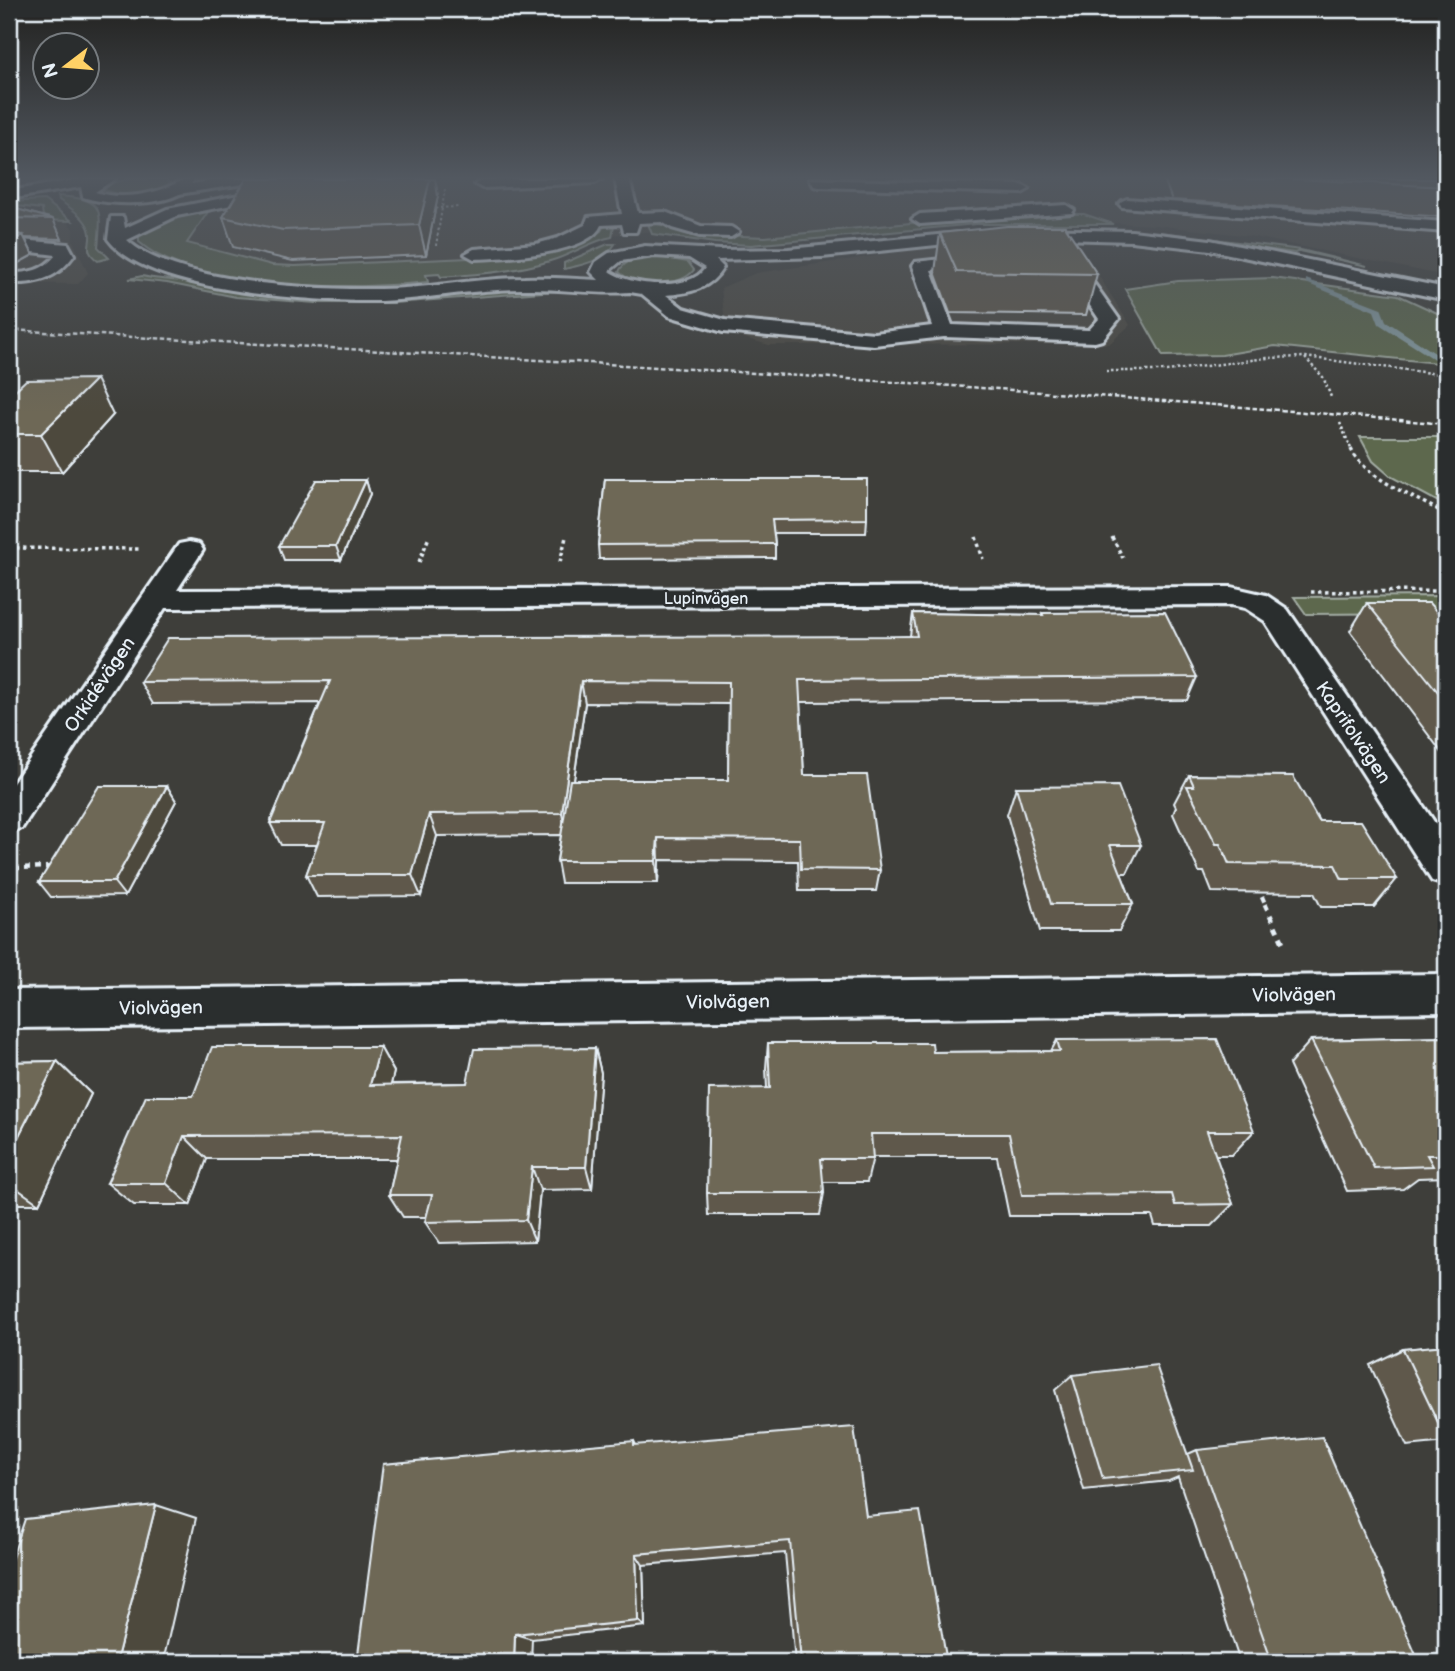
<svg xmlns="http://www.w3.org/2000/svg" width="1455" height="1671" font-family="'Balsamiq Sans',sans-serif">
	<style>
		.built { fill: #4c4a43 }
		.green { fill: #5d674e; stroke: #a2aca3; stroke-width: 2 }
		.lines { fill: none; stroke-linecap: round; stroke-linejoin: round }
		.stream { fill: #879da2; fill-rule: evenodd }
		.minor-casing { stroke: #e8f1f8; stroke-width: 6 }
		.highway-casing { stroke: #e8f1f8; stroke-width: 6 }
		.path-far4 { stroke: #e8f1f8; stroke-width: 2; stroke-dasharray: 2.5 2.5; stroke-linecap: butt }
		.path-far3 { stroke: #e8f1f8; stroke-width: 2.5; stroke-dasharray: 2.5 2.5; stroke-linecap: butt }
		.path-far2 { stroke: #e8f1f8; stroke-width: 3.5; stroke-dasharray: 3.5 3.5; stroke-linecap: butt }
		.path-far1 { stroke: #e8f1f8; stroke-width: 4.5; stroke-dasharray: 5 5; stroke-linecap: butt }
		.path { stroke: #e8f1f8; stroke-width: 5; stroke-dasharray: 6 6; stroke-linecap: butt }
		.minor { fill: #2a2d2e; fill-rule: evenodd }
		.highway { fill: #2a2d2e; fill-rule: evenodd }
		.rail { stroke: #e8f1f8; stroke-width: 2.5; stroke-dasharray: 4.5 2.5; stroke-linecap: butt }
		.wall { fill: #5f594b; stroke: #e8f1f8; stroke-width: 2; fill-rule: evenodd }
		.shaded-wall { fill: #4d483d; stroke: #e8f1f8; stroke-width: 2 }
		.building { fill: #6e6757; stroke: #e8f1f8; stroke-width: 2 }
		.labels { text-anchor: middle; stroke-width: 5; stroke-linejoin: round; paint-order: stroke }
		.far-street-label { font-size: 16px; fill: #e8f1f8; stroke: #2a2d2e }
		.street-label { font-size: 19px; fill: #e8f1f8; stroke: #2a2d2e }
	</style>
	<rect width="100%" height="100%" fill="#3e3e3a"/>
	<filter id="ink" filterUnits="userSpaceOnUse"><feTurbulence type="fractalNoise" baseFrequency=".0143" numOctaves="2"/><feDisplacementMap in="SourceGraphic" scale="14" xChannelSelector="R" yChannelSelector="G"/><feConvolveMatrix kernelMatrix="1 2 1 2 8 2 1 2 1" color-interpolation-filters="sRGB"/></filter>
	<g filter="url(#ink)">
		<path class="built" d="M9,179h41l-18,22 31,16 10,12v12l15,32 -10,11 -69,-1z
			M304,179h1142v97l-196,-40 -94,-11 -84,-4 -121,3 -187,19 -108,-12 -56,5 -42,17 -36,8 -255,6 -102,-29 5,-30z
			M1058,241l28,15 44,69 -21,19 -340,1 -39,-11 -6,-20 -3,-26 35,-15 174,-25z"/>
		<path class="green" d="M128,179h38l4,3c-11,15 -49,16 -66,8l7,-7z
			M58,196c45,3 44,11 40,51l11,11 -11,3c-17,-13 -4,-17 -9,-32 -5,-13 -19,-21 -30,-29z
			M44,200l28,21 -36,-1 7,-4 -1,-7 -33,-4v-3z
			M210,209l-23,34 85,22 23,1 238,-11 48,-13 20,-11 4,-7 9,1 -2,12c-22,4 -40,18 -62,24 -35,11 -73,13 -109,16l-2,-3 -13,1 2,7c-72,8 -233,10 -289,-40v-9l41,-19z
			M1060,214h24l29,10h-137l-225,21 -36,-2 -63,-9 -5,-13 48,13 70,3 198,-19z
			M1158,232l143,18 66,16 -68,-15 -4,2 -123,-17z
			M608,244h7c-10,17 -33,21 -51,25v-6z
			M658,257l30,5 6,8c-14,18 -59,18 -75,2 5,-14 25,-14 39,-15z
			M142,276c12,3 25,3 37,5 90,19 180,24 271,15 18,-2 95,-13 106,-5l-163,12h-77l-80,-6 -69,-14 -38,-4z
			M1273,278l125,17 48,22v47l-171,-18 -53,9 -59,1 -38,-67 53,-8z
			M1360,437h86v69l-56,-30 -17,-15z
			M1446,596v17l-140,1 -12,-17z"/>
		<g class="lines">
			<path class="stream" d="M1306,279l75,29 5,13 55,36 -7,2 -55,-35 -5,-13 -68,-28z"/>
			<defs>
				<path id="minor" d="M80,179h35l-20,13c21,7 48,4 68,-3 13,-5 18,-10 31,-10 -10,30 -87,27 -111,18l-2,-10 -72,12v-8z
					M320,179h29l-7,4 -165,33 -50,24c44,43 191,50 253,49 48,0 96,-11 144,-11 25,-1 50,1 75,2l-8,-8 5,-10 13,-9 36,-7 75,4 68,-1 171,-16 6,1 2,4 -2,4 -143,15 -106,3 7,7c-12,22 -33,26 -57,28l17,13 42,12 149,13 58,-7 -20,-60 3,-4 72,-8 9,5 -3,4 -62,7 21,55 137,5 10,-11 -39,-58 -8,-5 3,-4 16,-1 48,68 -17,21 -7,2 -151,-5 -70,8 -151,-13 -54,-16 -27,-22 -12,-2c-34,3 -71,-4 -106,-3 -48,0 -95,10 -143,12 -64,1 -234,-8 -273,-62l3,-22h12l2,11 42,-19zM654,256l35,2 16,10c-14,24 -77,18 -96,3l12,-10z
					M500,179h102l-7,4 -113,5 -7,-4 7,-4z
					M615,179h14l9,34 27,-1 36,14 30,1 8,5 -8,5 -31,-1 -28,-8 -10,-6 -23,1 -3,9h-12l-2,-8 -21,1c-12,30 -99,33 -127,34l-9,-5 9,-5 62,-5 22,-6 27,-13 3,-8 34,-3z
					M810,179l212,6 7,4 -7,4 -203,-6 -5,-1z
					M1127,199l319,23v10l-324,-25 -3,-3 3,-3z
					M1066,205l8,5 -2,3 -152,11 -8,-5 8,-5z
					M1030,229l102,2 78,9 236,48v12l-236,-50 -78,-9 -108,-3 -2,-4z
					M9,239l59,5 6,11c-17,24 -37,29 -65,28v-10c20,0 34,-2 47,-18l-47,-6z
					M189,542l10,2 4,6 -26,40 1054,-3 35,8 21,14 159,230v46l-14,-4 -167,-260 -20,-13 -14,-3 -1066,3 -143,220 -13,4v-43l170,-245z
					M1446,974v38l-1437,16v-38z"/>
				<path id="highway" d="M223,179h34l-7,4 -78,12 -7,-4 7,-4z"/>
			</defs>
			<use href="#minor" class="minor-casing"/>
			<use href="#highway" class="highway-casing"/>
			<path class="path-far4" d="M435,208l23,-1
				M436,246l9,-57"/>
			<path class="path-far3" d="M1305,358l18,19 8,20
				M1106,371h61l100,-13 38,-1 141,18
				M1340,423l12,28"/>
			<path class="path-far2" d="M1351,449c13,29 68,50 95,65
				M976,537l7,22
				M1112,537l11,21
				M9,548l132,1
				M419,562l10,-25
				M560,562l6,-25
				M1311,592l135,-1"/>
			<path class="path-far1" d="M15,868l35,-1
				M1262,897l4,9"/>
			<path class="path" d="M1265,904l20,43"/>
			<use href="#minor" class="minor"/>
			<use href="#highway" class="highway"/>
			<path class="rail" d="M9,330c479,27 959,52 1437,94"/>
		</g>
		<path class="wall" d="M246,179h189l3,17 -12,59 -133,6 -60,-14 -10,-30z
			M1164,179h282v38l-274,-17z
			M9,207l44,12 9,20 -37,-1 8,17 -24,13z
			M940,233l157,41 -11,41 -136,-2 -15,-41z
			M9,396l104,19 -51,57h-53z
			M605,479l262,40 -1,14h-92l1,11v14l-176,1 -1,-14z
			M366,480l4,14 -29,66h-57l-5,-14z
			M1367,603l79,19v136l-96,-127z
			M913,613l129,2v-2l155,64 -10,23 -387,2 4,73 76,95 -4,21h-77l-1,-30 -139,-1 -1,23h-97l-4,-22 4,-26 -124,1 -16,60 -104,1 -11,-22 11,-30h-36l-11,-22 50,-120 -167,1 -13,-22 770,-46zM585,703l144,1 -1,76h-154z
			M1189,775l130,46 78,58 -23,28h-53l-7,-14 -102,-1 -8,-20h-5l-26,-58 3,-7 -2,-4z
			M167,786l9,15 -51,95 -74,1 -12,-15z
			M1016,787l125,58 -14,28h-6l12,31 -14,27h-79l-33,-116z
			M1446,1037v140l-28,1 -15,11 -56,2 -58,-126 22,-25z
			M1057,1040l197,91 -22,24h-17l18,49 -22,22h-56l-3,-10h-143l-12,-59h-124l-6,25h-44l1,11 -4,22h-112l-1,-22 60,-105 -1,-20 2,-25 165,9 118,-1z
			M380,1047l14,25 -3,12 76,-1 128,-35 6,25 -9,116 -52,1 -5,51 -96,2 -14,-21 2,-5h-24l-14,-22 8,-36h-190l-17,46h-56l-27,-22 86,-87z
			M57,1061l34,33 -52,110h-30v-142z
			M1446,1345v97l-39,4 -37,-81 33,-16z
			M1072,1375l116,79 9,-4 222,212h-179l-62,-185 -9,4 -85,9 -29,-100z
			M634,1441l2,4 230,71 81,146h-152l-10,-109 -142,12 2,61 -113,13 -175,23z"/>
		<path class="shaded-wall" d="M430,179h5l3,17 -12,59 -7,-30z
			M23,235l10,20 -24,13v-25z
			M96,379l17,36 -51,57 -21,-38z
			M366,480l4,14 -29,66 -5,-14z
			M581,681l4,22 -19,132 -4,-22z
			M167,786l9,15 -51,95 -11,-14z
			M429,814l8,22 -16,60 -9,-21z
			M658,838l1,22 -1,23 -2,-22z
			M380,1047l14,25 -9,37 -15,-24z
			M595,1048l6,25 -9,116 -6,-22z
			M57,1061l34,33 -52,110 -30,-21v-28z
			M184,1136l23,23 -17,46 -24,-22z
			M532,1167l8,23 -5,51 -9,-21z
			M156,1505l40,13 -33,144h-47z
			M636,1554l7,11 2,61 -7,-5z
			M515,1634l17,5 -1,23h-17z"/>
		<path class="building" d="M246,179h184l-11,46 -136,5 -60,-13z
			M1297,179h149v8z
			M9,207l44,12 -44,-1z
			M1007,226h58l32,48 -140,-2 -17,-39z
			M9,233l14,2 -14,8z
			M96,379l-55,55h-32v-38l17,-16z
			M605,479h262v40l-95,1 3,24 -177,1z
			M316,480h50l-30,66h-57z
			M1367,603h62l17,19v80z
			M1165,612l32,65 -398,3 5,95h63l13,95 -79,-1 -1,-30 -142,-1 -2,23h-99l13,-81h158l1,-98 -148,-1 -19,132 -133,1 -17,61h-106l19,-52h-55l60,-142 -190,1 28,-44 749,-2 -4,-23 130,2 -1,-2z
			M1189,775l104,1 26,45h42l36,58h-55l-7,-14 -106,-1 -9,-20h-4l-29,-58h7z
			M99,786h68l-53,96h-75z
			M1118,786l23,59h-31l23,59h-82l-35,-117z
			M1446,1037v118h-19l6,11 -59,2 -63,-128z
			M1217,1039l37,92h-47l26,73 -58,1 -3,-11 -150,1 -13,-61h-138l2,25h-52l3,34h-117l2,-104 61,-1 -2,-45h164l1,9 127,-1 -3,-11z
			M212,1047h168l-10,38 97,-2 7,-34 121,-1 -9,119h-54l-6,53 -101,2 7,-27h-43l13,-60 -218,1 -18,47h-59l39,-87h47z
			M57,1061l-48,94v-93z
			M1446,1345v87l-3,1 -40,-84z
			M1156,1365l37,105 -90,9 -31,-104z
			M854,1427l12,89 54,-5 27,151h-146l-11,-121 -154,13 2,67 -123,13 -1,28h-157l26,-198 251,-23v4z
			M1322,1437l97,225h-147l-75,-212z
			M156,1505l-40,157h-107v-95l16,-48z"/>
	</g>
	<linearGradient id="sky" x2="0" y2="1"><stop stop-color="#222220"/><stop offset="0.43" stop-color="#525860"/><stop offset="1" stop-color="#525860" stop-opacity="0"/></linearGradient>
	<rect width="1455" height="413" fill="url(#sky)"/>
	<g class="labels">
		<g class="far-street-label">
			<text x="706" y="604">Lupinvägen</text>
		</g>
		<g class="street-label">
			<text transform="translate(99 684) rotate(-56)" y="7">Orkidévägen</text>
			<text transform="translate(1354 732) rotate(56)" y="7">Kaprifolvägen</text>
			<text transform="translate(1294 994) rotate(-1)" y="7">Violvägen</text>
			<text transform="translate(728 1001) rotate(-1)" y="7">Violvägen</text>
			<text transform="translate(161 1007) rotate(-1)" y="7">Violvägen</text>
		</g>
	</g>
	<rect width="1455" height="1671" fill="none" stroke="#2a2d2e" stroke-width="35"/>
	<rect x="18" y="18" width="1420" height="1636" fill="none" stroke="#e8f1f8" stroke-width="2.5" filter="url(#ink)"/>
	<g transform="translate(66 66) rotate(254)"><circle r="33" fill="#2a2d2e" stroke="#767b7f" stroke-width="2"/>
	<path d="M0-5L12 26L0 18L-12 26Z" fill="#ffd166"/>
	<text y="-10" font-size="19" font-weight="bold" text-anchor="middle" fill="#e8f1f8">N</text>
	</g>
</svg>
